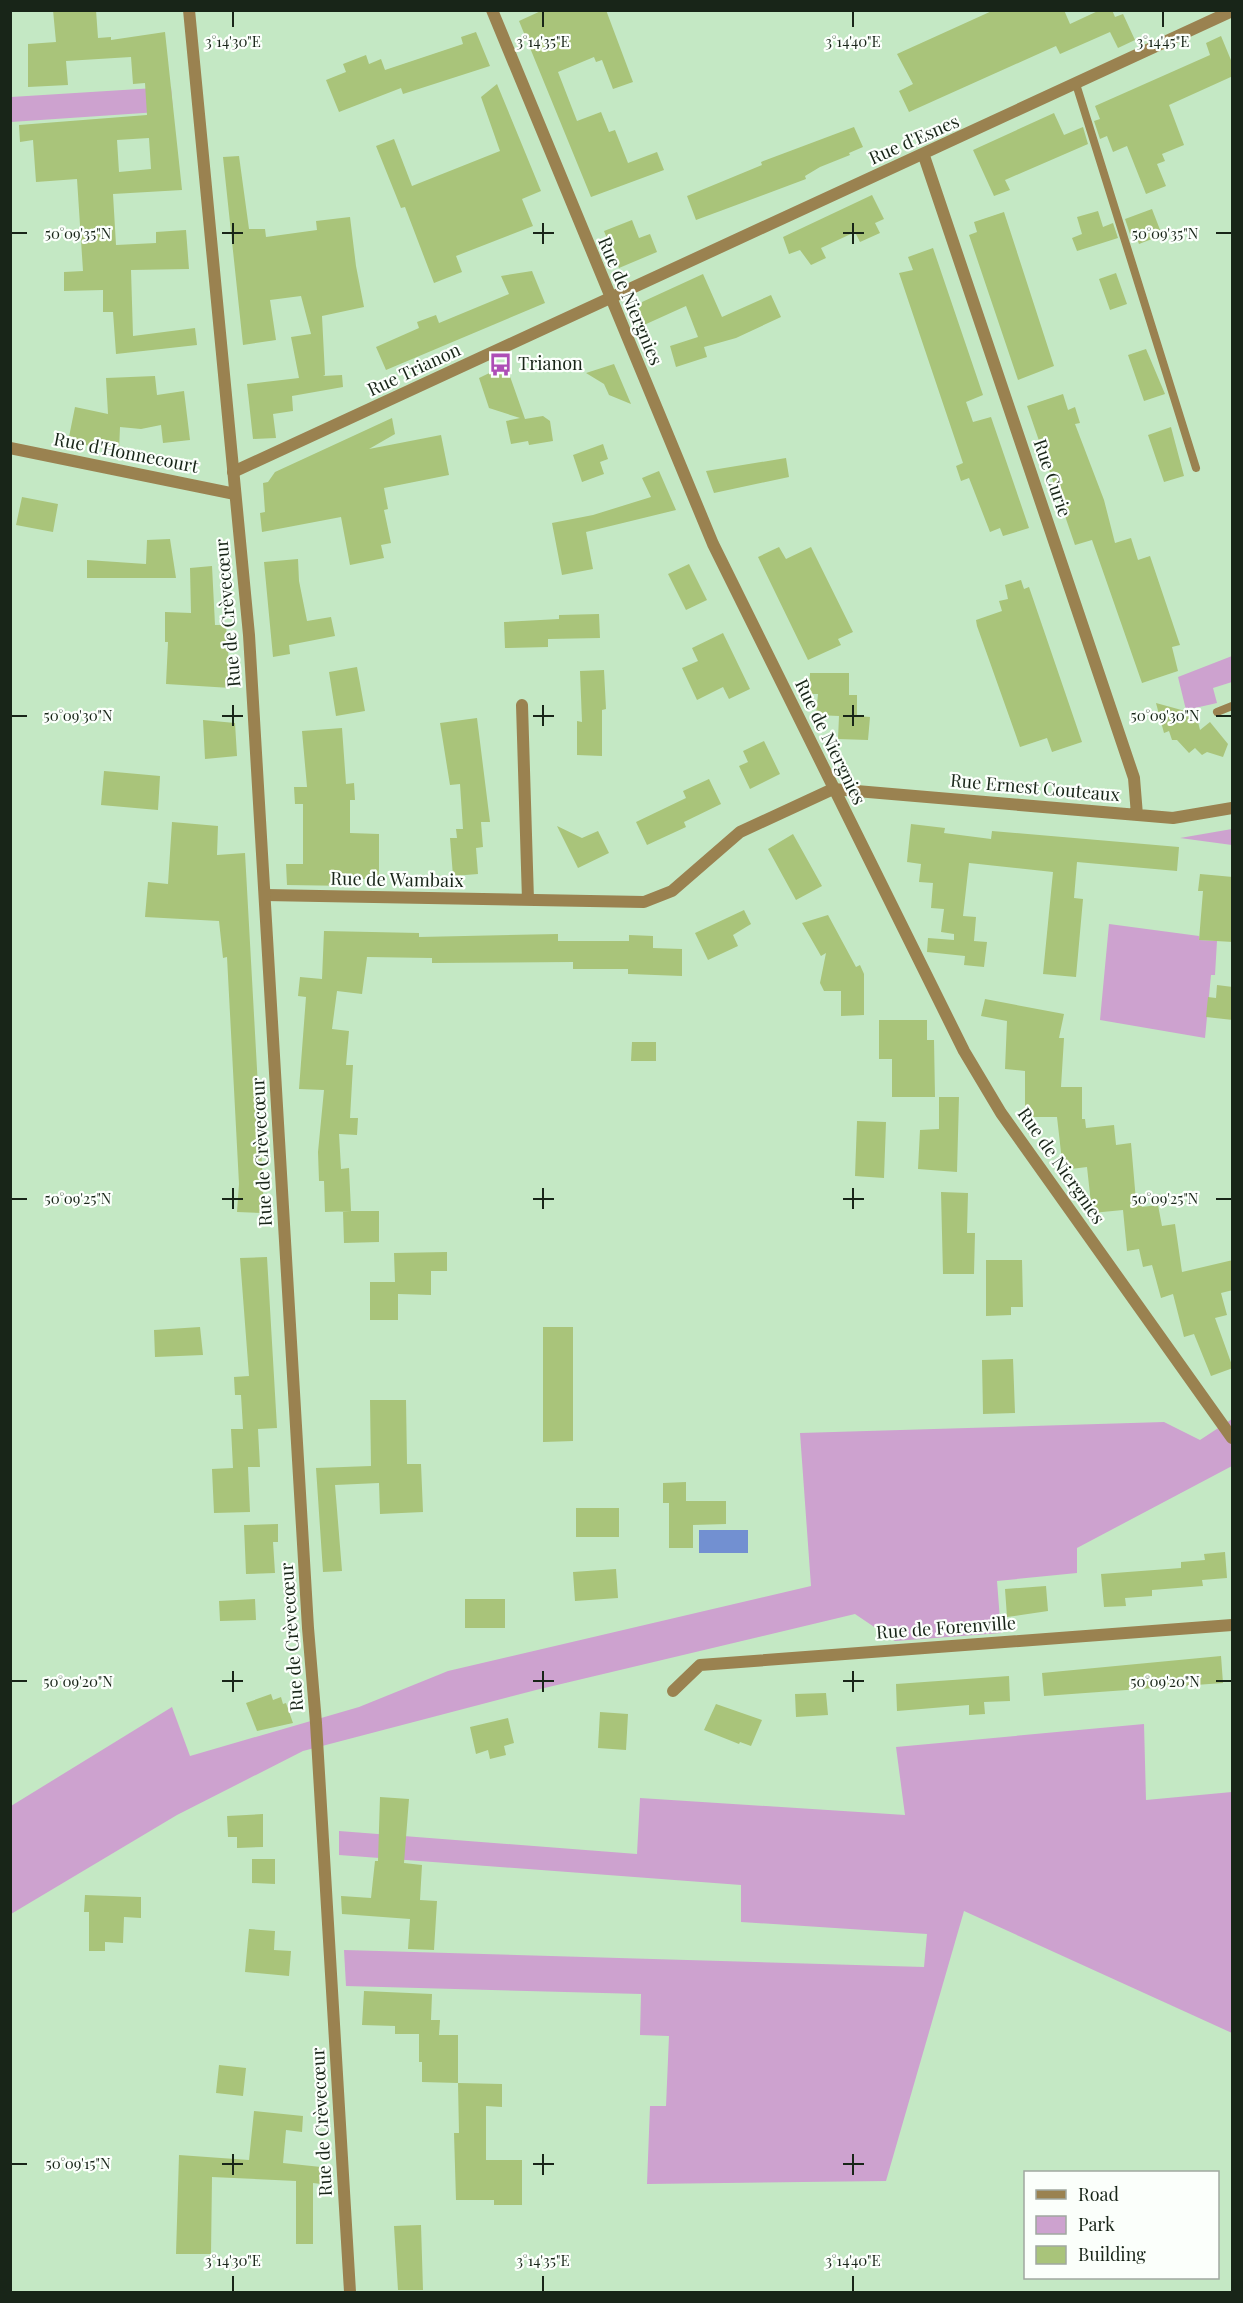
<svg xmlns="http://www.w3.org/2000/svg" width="1243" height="2303" font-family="'Playfair Display',serif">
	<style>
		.green { fill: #cda2cf }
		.water { fill: #7290d1 }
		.building { fill: #a9c47a; fill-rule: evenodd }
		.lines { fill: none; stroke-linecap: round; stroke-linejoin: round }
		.service { stroke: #9a8250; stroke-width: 8 }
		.minor { stroke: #9a8250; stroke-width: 12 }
		.tertiary { stroke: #9a8250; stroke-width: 12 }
		.ticks { fill: none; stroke: #182518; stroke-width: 2 }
		.labels { text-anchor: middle; stroke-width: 4.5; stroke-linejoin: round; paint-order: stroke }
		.street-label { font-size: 18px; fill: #182518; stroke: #fbfffb }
		.poi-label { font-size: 18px; fill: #182518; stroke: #fbfffb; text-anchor: start }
		.ticks-label { font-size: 15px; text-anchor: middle; fill: #182518; stroke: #fbfffb; stroke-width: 4.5; stroke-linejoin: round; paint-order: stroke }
	</style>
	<rect width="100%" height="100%" fill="#c4e8c4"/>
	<path class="green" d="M171,87l2,24 -162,11v-25z
		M1232,656v26l-19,6 4,15 -31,7 -8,-33z
		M1232,829v16l-52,-7z
		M1109,924l90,12v4l18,1 -2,34h-4l-6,63 -105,-18z
		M1232,1419v47l-155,82v25l-80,8 4,52 -106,8 -40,-27 -319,76 -233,61 -126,64 -166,99v-108l161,-99 18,49 169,-49 89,-36 363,-85 -11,-153 364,-11 36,18z
		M1144,1724l2,76 86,-8v241l-268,-122 -78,270 -239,3 3,-78h16l3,-70 -29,-1 1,-41 -295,-8 -2,-36 580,17 3,-33 -186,-12v-37l-402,-30v-24l298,23 3,-56 265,17 -9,-68z"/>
	<path class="water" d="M699,1530h49v23h-49z"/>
	<path class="building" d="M53,10h43l2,28 13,-1v3l54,-8 17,158 -69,4 3,51 40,-2v-11l30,-2 3,39 -58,1 2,66 62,-8 2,17 -81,9 -3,-42h-10v-22l-39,1v-19l19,-1 -6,-92 -41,3 -3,-42 -13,2 -1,-17 128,-10 -2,-32 -12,1 -2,-27 -65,4 2,24 -40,2v-43l28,-2zM149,138l2,31 -32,3 -2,-32z
		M543,10h63l27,72 -20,7 -11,-29 -6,2 -2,-5 -36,15 19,49 24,-9 8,20 6,-2 13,33 29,-11 7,18 -73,27 -72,-176z
		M994,10h70l6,14 30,-14h12l3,7 8,-3 12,26 -17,8 -8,-16 -50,22 -4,-8 -147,66 -10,-21 14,-7 -16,-30z
		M476,32l14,34 -87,28 -2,-6 -62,24 -13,-32 20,-8 -3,-8 23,-9 3,9 12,-5 4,11 78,-26 -2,-7z
		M1221,36l12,29v11l-64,29 15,40 -22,9 3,7 -8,3 9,22 -20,8 -19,-48 -14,6 -6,-16 -7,3 -6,-18 6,-2 -5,-13 115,-51 -4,-12z
		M497,84l44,107 -19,8 11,27 -77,30 6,16 -28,11 -29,-76 -4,1 -25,-62 18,-7 18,47 88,-35 -19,-54z
		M1054,113l10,22 19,-8 5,17 -83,36 5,10 -16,6 -21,-46z
		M854,127l9,20 -14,6 1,2 -30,12 -15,9 1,3 -110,41 -9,-24 75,-31 -1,-3z
		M239,156l10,73h16l1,8 51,-7 -1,-9 34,-4 6,49 8,41 -42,9 3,59 -2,1 19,-1 1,12 -51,9 1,15 -20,3 3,24 -23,1 -6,-55 52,-6 -8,-41 20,-3 -10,-38 -31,4 6,40 -33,5 -20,-188z
		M872,195l12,24 -9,4 5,10 -20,9 -5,-10 -34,16 5,10 -15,7 -11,-15 -11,4 -6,-17z
		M1152,209l10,26 -23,9 -4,-11 -5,1 -5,-15z
		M1098,211l5,16 10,-4 5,15 -41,13 -5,-13 10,-4 -5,-17z
		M1004,212l50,154 -36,14 -49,-145 8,-3 -3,-10z
		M632,220l7,18 11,-4 7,18 -38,16 -15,-37z
		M933,248l50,147 -17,7 7,20 18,-5 38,111 -26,8 -3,-8 -10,4 -21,-54 -8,3 -5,-15 7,-3 -64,-190 14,-3 -5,-13z
		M532,271l13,32 -159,67 -10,-23 43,-19 -2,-6 19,-7 3,8 70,-29 -8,-18z
		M1116,273l11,31 -17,6 -11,-31z
		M703,274l19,43 49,-22 10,22 -45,21 -32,9 3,10 -31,10 -6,-21 28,-9 -12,-31 -42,19 -6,-14 4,-9z
		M1146,349l19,45 -21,7 -16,-46z
		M614,364l17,40 -22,-9 -5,-11 -18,-11z
		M506,365l19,54 18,-3 7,5 3,20 -24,4 -1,-4 -17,3 -5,-23 14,-3 -31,-10 -10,-30z
		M155,376l2,19 27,-4 6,49 -27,3 -2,-18 -20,4 -21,-2 -1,24 -51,-9 7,-35 33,7 -2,-36z
		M1063,394l5,16 7,-3 5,16 -5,1 29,76 11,43 16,-5 7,22 12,-4 30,89 -8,2 6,24 -36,12 -50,-143 -17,5 -48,-139z
		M392,418l3,16 -26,15 72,-14 8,40 -65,13 4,21 -4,1 7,33 -10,2 3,13 -34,7 -9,-48 -79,15 -2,-19 5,-1 -2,-29 5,-1 7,-10z
		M1171,427l13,49 -20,6 -16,-47z
		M603,444l5,15 -8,3 4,12 -22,8 -9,-27z
		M786,458l3,19 -75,16 -8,-22z
		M659,471l17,39 -90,22 7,37 -31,6 -10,-52 41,-8 58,-18 -9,-19z
		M22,497l36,7 -5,28 -37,-7z
		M170,539l6,39h-89v-18l59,4 1,-24z
		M779,547l7,12 25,-12 42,85 -15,7 3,6 -33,15 -50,-103z
		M298,559l1,22 8,40 24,-4 4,19 -46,9 1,9 -17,3 -9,-95z
		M689,564l18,36 -21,10 -18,-36z
		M212,566l3,59h11l5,63 -65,-4 2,-42h-3v-30l26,1 -1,-45z
		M1021,580l3,9 5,-2 53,155 -30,10 -5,-14 -27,9 -43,-121 -1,-6 26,-9 -3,-10 9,-2 -3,-14z
		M599,614l1,24 -52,1v8l-43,1 -1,-26 55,-3v-4z
		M723,633l27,56 -21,10 -6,-12 -26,13 -15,-32 16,-7 -6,-13z
		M357,667l8,44 -29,5 -7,-44z
		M604,670l2,39 -4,1v46l-25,-1v-34l5,1 -2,-51z
		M810,673h39v22h8v21l13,1 -2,23 -30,-1 1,-23 -23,-1 2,-21h-9z
		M1156,703l40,11 4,16 10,-8 18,22 -5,13 -16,-5 -5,3 -7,-7 -6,5 -12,-13h-5l-3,-9 -5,2z
		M477,718l13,104h-9l2,25 -7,1 2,26 -25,2 -3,-38h7l-1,-9h7l-3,-45 -10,1 -10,-62z
		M203,720l32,3 2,33 -32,3z
		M342,728l4,56 8,-1 1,17h-5v33l29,1v45h-27v7l-65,-1 -1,-21h17v-60h-8l-1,-17h13l-5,-56z
		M764,741l16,33 -30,15 -11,-23 9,-4 -5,-11z
		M104,771l56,5 -2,34 -57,-5z
		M709,779l12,25 -37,18 2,5 -39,18 -11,-23 50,-24 -3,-7z
		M172,822l46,4 -1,29 28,-2 13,234h-4l4,55h3l3,71 -27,-1 2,-28 -12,-227 -4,1 -4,-37 -74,-4 3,-35 20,2z
		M911,824l34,4 -1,5 47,6 1,-8 187,16 -2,24 -100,-9 -3,36 9,1 -7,78 -33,-3 10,-102 -84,-9 -6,53 13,1 -2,24 13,1 -3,25 -20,-2 1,-9 -38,-4 1,-14 26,2v-6l-13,-2 3,-23 -13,-1 2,-25 -14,-1 2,-18 -14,-2z
		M557,826l25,12 16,-7 11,22 -31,15z
		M793,834l29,52 -26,14 -28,-51z
		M1200,874l33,3v65l-34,-2 4,-49h-5z
		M744,910l7,14 -18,11 5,11 -30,14 -13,-27z
		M828,915l28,52 4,-2 4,9v41l-23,1v-25h-17l-4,-8 6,-30 -5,3 -19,-33z
		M324,931l95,2v4l139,-3v7h71v-6l24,1v12l29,1v27l-54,-2v-5h-55v-7l-141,1v-5l-65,-1 -5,37 -25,-3 -5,38 17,2 -3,34h7l-3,53h8l-1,17 -18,-1 2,35 8,-1 2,43 -26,1 -1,-31h-5l-1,-29 6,-62 -25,-1 7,-92 -8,-1 2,-19 22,2z
		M1217,985l16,2v33l-27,-3 2,-20 8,1z
		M985,999l79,15 -5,24h5l-3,49h21v32h3l1,9 28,-3 2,20 15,-2 5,58 6,-1v7l16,-2 4,21 13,-2 7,48 51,-12v30l-12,3 6,22 -12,3 18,50 -22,8 -17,-42 -10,3 -11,-43 -12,4 -9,-33 -9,2 -4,-18 -12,2 -4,-41 -31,3 -5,-46 -24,3 -6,-53h-32v-46l-20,-2 2,-48 -26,-5z
		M879,1020h48v20h7l1,57h-43v-38h-13z
		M632,1042h24v19h-25z
		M939,1097h20l-2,75 -39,-3 2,-39 19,-1z
		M857,1121l29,1 -2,56 -29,-2z
		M941,1192l27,1 -1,40h8l-1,41h-31z
		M343,1211h36v31l-35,1z
		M447,1252v19h-16v24l-33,-1v26h-28v-38h25l-1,-29z
		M267,1257l10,171 -19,1 2,38h-12l2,45 -36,1 -2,-44 21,-1 -2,-39h12l-2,-34h-6l-1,-18 15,-1 -9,-118z
		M986,1260h36l1,47h-12v8l-25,1z
		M200,1327l3,28 -48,2 -1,-27z
		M543,1327h30v114l-30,1z
		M1013,1359l2,54 -32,1 -1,-54z
		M370,1400h36l1,64h14l2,48 -43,2 -1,-31 -44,2 7,86 -19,1 -7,-104 55,-2z
		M686,1482v19h40v23l-33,1v23h-24v-45h-6v-20z
		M576,1508h43v29h-43z
		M278,1524v18h-5l2,31 -29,1 -2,-49z
		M1225,1552l2,26 -25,2 1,6 -51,4v6l-27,2 1,8 -22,1 -3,-33 80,-6v-6l24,-2 -1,-6z
		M616,1569l2,29 -43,3 -2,-29z
		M1046,1586l2,25 -41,6 -2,-28z
		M255,1599l1,21 -36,1 -1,-20z
		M465,1599h40v29h-40z
		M1221,1656l2,27 -179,13 -2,-23z
		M1009,1676l1,25 -26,1 1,12 -16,1v-10l-72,6 -1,-27z
		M826,1693l2,22 -32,2 -1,-23z
		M271,1694l2,6 8,-3 2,7 3,-1 7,20 -36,8 -11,-28z
		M716,1704l46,16 -11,26 -11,-4 -1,2 -35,-14z
		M600,1712l28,2 -2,36 -28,-2z
		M508,1718l6,25 -10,3 2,9 -16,4 -2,-9 -12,4 -6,-27z
		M380,1797l29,2 -5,64 18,2 -2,35 17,1 -3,49 -26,-1 2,-30 -68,-5 -1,-18 30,2 4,-37h3z
		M263,1814v33l-26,1v-11h-9l-1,-21z
		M252,1859h23v25l-23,-1z
		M85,1895l56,2v21l-17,-1 -1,26 -18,-1v9h-16v-39h-5z
		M249,1929l26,2 -1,19 17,1 -2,25 -44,-4z
		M364,1991l68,3 -1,26h9l-1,15h19v48l-36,-1v-20h-3v-28h-24v-8l-33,-1z
		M219,2065l27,3 -3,28 -27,-3z
		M458,2083l44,1v23l-16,-1v54h36v45h-28v-5h-38l-2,-67h5z
		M254,2111l49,5 -1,16 -16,-2 -3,33 38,4v17l-8,-1v61h-17v-63l-84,-4 -1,77h-35l3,-99 70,5z
		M421,2225l2,65h-25l-4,-64z"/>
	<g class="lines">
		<path class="service" d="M1076,84l120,384
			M1217,712l15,-6"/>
		<path class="minor" d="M924,156l210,622 3,37
			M10,448l225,46
			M233,472l999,-461
			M522,705l6,195
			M265,895l379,7 28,-11 68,-59 93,-43 340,29 59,-10
			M673,1691l27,-26 532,-40"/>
		<path class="tertiary" d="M189,10l60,625 59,993 8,95 34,569
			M492,10l221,534 251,507 37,62 231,325"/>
	</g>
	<path class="ticks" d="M233,12v15M543,12v15M853,12v15M1163,12v15M233,223v21M543,223v21M853,223v21M12,233h15M222,233h21M533,233h21M843,233h21M1216,233h15M233,705v21M543,705v21M853,705v21M12,716h15M222,716h21M533,716h21M843,716h21M1216,716h15M233,1188v21M543,1188v21M853,1188v21M12,1199h15M222,1199h21M533,1199h21M843,1199h21M1216,1199h15M233,1671v21M543,1671v21M853,1671v21M12,1681h15M222,1681h21M533,1681h21M843,1681h21M1216,1681h15M233,2154v21M543,2154v21M853,2154v21M12,2164h15M222,2164h21M533,2164h21M843,2164h21M233,2276v15M543,2276v15M853,2276v15"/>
	<defs>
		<symbol id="bus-bare" viewBox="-9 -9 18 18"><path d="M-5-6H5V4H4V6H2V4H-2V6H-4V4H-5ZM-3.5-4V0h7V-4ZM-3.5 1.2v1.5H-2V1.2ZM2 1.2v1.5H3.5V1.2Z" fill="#ae4eb6" stroke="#fbfffb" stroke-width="2.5" paint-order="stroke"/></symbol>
	</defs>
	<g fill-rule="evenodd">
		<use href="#bus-bare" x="484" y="348" width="33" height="33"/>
	</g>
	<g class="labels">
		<g class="street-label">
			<text transform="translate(914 140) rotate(-24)" y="6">Rue d'Esnes</text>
			<text transform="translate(630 301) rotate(67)" y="6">Rue de Niergnies</text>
			<text transform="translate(414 370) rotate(-25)" y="6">Rue Trianon</text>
			<text transform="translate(126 453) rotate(11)" y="6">Rue d'Honnecourt</text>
			<text transform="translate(1052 478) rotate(71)" y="6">Rue Curie</text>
			<text transform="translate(228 613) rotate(-95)" y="6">Rue de Crèvecœur</text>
			<text transform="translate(830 742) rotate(64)" y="6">Rue de Niergnies</text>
			<text transform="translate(1035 788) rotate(5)" y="6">Rue Ernest Couteaux</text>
			<text transform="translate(397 880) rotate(1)" y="6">Rue de Wambaix</text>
			<text transform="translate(262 1152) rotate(-93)" y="6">Rue de Crèvecœur</text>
			<text transform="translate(1061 1166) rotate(55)" y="6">Rue de Niergnies</text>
			<text transform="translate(946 1628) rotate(-4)" y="6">Rue de Forenville</text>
			<text transform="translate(292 1637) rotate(-94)" y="6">Rue de Crèvecœur</text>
			<text transform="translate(322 2122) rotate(-93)" y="6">Rue de Crèvecœur</text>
		</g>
		<g class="poi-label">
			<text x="518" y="370">Trianon</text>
		</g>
	</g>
	<g class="ticks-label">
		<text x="233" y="47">3°14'30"E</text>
		<text x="543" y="47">3°14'35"E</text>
		<text x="853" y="47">3°14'40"E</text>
		<text x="1163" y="47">3°14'45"E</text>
		<text x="78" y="239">50°09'35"N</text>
		<text x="1165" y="239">50°09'35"N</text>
		<text x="78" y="721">50°09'30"N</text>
		<text x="1165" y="721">50°09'30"N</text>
		<text x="78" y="1204">50°09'25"N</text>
		<text x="1165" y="1204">50°09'25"N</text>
		<text x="78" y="1687">50°09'20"N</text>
		<text x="1165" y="1687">50°09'20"N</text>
		<text x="78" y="2169">50°09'15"N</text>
		<text x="233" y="2266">3°14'30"E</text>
		<text x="543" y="2266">3°14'35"E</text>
		<text x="853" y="2266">3°14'40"E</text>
	</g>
	<rect width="1243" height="2303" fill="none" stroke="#182518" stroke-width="24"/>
	<rect x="1024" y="2171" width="195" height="108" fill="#fbfffb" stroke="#a0a8a0" stroke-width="1.5"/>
	<rect x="1036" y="2190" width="30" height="9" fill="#9a8250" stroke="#a0a8a0" stroke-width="1.5"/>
	<text x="1078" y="2201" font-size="18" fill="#182518">Road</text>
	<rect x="1036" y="2216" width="30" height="18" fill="#cda2cf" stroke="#a0a8a0" stroke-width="1.5"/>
	<text x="1078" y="2231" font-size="18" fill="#182518">Park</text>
	<rect x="1036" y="2246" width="30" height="18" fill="#a9c47a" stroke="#a0a8a0" stroke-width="1.5"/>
	<text x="1078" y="2261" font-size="18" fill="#182518">Building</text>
</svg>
